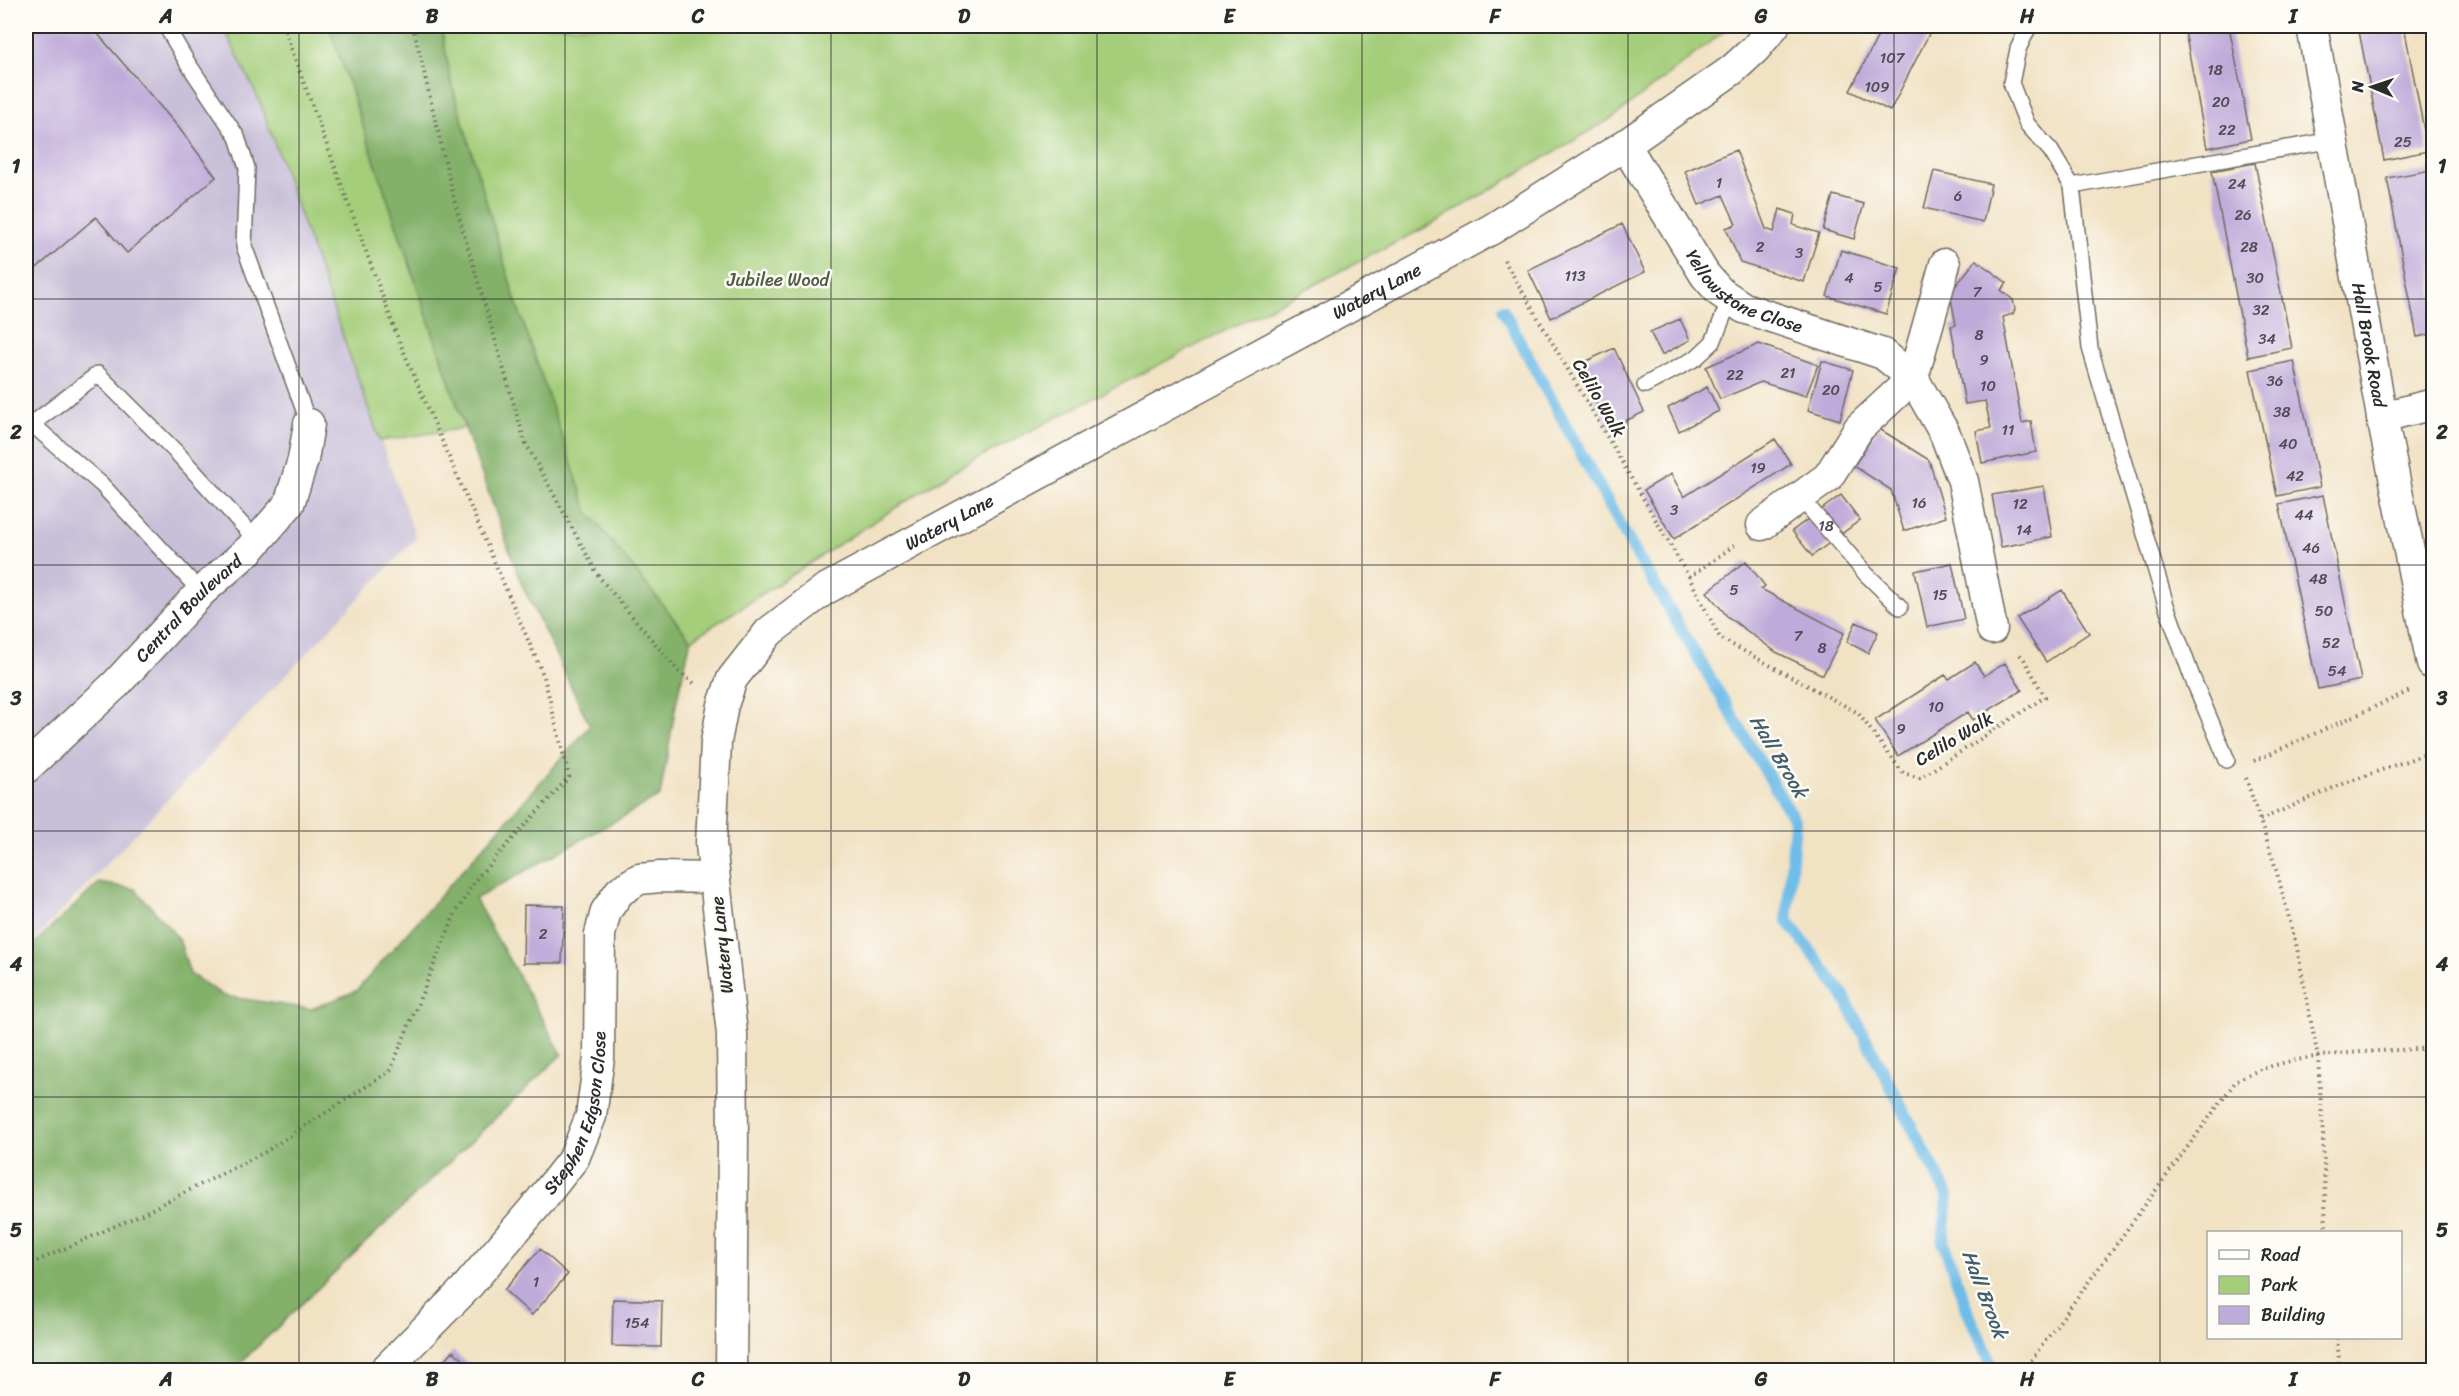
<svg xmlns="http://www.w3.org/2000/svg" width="2459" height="1396" font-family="Sriracha,sans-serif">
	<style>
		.industrial { fill: #c8bfd8 }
		.green { fill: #a4ce7a; stroke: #687c52; stroke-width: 1.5 }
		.forest { fill: #83b16a; stroke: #576e4a; stroke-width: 1.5 }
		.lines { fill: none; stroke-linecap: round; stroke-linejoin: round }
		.stream { stroke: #6ebce8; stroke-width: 12 }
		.building { fill: #bfabd9 }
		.service-casing { stroke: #706b61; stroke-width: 18 }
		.minor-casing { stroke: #706b61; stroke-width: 33 }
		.path { stroke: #706b61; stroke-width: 4; stroke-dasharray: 1.5 4.5; stroke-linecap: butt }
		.service { stroke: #fff; stroke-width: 15 }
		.minor { stroke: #fff; stroke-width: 30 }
		.grid { fill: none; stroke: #2b2b2b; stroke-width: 1.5; stroke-opacity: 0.55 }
		.labels { text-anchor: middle; stroke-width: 5; stroke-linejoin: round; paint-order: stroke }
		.number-label { font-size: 15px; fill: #504b56 }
		.park-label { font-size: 18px; fill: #4f5c43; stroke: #fdfcf7 }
		.street-label { font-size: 18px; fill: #2b2b2b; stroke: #fdfcf7 }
		.water-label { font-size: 20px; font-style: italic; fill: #425e6d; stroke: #fdfcf7 }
		.neatline { fill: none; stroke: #2b2b2b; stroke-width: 2 }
		.grid-label { font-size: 20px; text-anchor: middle; font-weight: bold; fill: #2b2b2b }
	</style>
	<rect width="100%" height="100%" fill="#fdfcf7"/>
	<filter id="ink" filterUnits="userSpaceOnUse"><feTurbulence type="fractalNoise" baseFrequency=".0167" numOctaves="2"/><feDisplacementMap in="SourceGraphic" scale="12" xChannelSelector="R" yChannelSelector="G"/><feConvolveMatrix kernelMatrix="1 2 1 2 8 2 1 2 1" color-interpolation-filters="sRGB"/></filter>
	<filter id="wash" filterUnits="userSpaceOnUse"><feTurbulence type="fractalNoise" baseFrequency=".008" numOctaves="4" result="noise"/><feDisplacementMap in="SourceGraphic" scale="24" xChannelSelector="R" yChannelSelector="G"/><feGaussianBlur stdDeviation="1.35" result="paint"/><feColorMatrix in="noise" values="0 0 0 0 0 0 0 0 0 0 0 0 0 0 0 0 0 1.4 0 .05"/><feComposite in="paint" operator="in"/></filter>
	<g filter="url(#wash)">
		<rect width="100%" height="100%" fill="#f1e2c4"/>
		<path class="industrial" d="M26,26h303l136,402 -84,13 35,97 -390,411z"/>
		<path class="green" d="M223,26h106l136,402 -85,13 -120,-339z
			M441,26h1290l-117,91 -182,107 -481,248 -260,168 -103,-127 -74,-217 -63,-214z"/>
		<path class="forest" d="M329,26h112l10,56 63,214 74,216 103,128 -14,59 -17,97 -185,103 87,155 -329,316h-207v-419l73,-68 36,6 44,50 11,35 34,22 87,13 45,-18 234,-265 -68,-141 -57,-157z"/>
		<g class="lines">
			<path class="stream" d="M1503,310l128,235 164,276 -8,99 55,73 106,203 -5,46 25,70 26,58"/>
		</g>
		<g id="blocks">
			<path class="building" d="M26,26h65l88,102 37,49 -89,76 -31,-36 -70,60z
				M1883,26h50l-43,85 -40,-20z
				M2184,26h45l22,113 -44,9z
				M2358,26h46l24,125 -44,9z
				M1736,150l30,79 8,3 6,-23 15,5 -2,11 26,8 -15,49 -64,-20 -14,-34 10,-4 -13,-29 -24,10 -14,-34z
				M2255,163l37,185 -44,9 -36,-186z
				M2431,170l2,12v152l-16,3 -30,-159z
				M1934,171l57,13 -8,38 -59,-14z
				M1833,195l31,9 -10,35 -31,-9z
				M1622,224l23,48 -94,46 -23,-48z
				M1841,250l59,18 -14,46 -59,-18z
				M1976,260l31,23 -6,7 12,10 2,9 -2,5 -10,3 19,106 9,-2 5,31 -54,11 -6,-32 15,-3 -6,-27 -20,3 -14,-78 5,-1 -6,-32z
				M1680,319l10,21 -28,15 -12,-23z
				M1759,344l59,21 -12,31 -45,-14 -41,17 -14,-32z
				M1614,348l30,64 -35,17 -31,-64z
				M1822,361l31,9 -13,50 -32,-10z
				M2294,361l26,126 -43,9 -27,-126z
				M1707,387l12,24 -40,20 -11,-23z
				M1878,428l51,32 17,57 -42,14 -13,-41 -37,-24z
				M1775,439l16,25 -117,75 -30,-49 27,-16 13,23z
				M2044,486l8,51 -51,10 -9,-52z
				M1841,495l19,25 -48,36 -20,-25z
				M2323,495l38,185 -43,9 -39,-185z
				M1746,561l19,25 -4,3 83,44 -21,42 -47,-23 -49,-36 -20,-24z
				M1952,563l12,56 -37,8 -12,-56z
				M2062,590l27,43 -43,29 -29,-44z
				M1856,622l22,10 -10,21 -21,-11z
				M1975,662l9,14 21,-13 17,27 -49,30 -5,-8 -70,44 -23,-36 70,-45 4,4z
				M524,905l40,1 -2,57h-39z
				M540,1249l28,25 -36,41 -28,-25z
				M613,1299l49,2 -1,46 -49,-1z
				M453,1351l22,19h-39z"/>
		</g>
	</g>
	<g filter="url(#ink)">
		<use href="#blocks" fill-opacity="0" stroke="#706b61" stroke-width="1.5"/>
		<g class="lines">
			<defs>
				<path id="service" d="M166,26l21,36 50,75 10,31 -3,78 65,178
					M2029,26l-11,23 -7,34 16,41 24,27 21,35 18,162 76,257 26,72 35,83
					M2072,186l261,-46
					M1645,385l51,-27 17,-16 17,-43
					M32,424l66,-50 80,80 79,87
					M26,430l6,-6 70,61 99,107
					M1800,497l66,77 34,33"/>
				<g id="minor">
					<path id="s1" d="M2312,26l70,391 50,247"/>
					<path id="s2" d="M1625,145l80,130 15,17 24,16 139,46 30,24 32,56 18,47 29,148"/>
					<path d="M2382,417l52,-13"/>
					<path d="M1762,525l66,-48 31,-49 54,-50 32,-114"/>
					<path id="s3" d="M26,768l90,-84 85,-92 49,-43 39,-45 14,-44 6,-36"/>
					<path id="s4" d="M385,1370l80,-81 76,-89 33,-42 17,-42 8,-58 1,-124 6,-23 14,-20 19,-12 21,-2 54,1"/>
					<path id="s5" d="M731,1370l2,-232 -1,-104 -21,-190 5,-102 7,-37 9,-26 37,-47 55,-42 668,-361 133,-84 107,-75 23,-21 19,-23"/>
				</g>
			</defs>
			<use href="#service" class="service-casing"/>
			<use href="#minor" class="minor-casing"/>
			<path class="path" d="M413,26l42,177 70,239 74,135 80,95 15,11
				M1504,260l185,317 31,61 138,75 45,60 17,5 125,-81 -21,-38 -7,-7
				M1689,577l46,-32
				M2254,761l158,-71
				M2246,778l30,91 21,79 21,110 5,76 3,98
				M2260,820l80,-35 94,-34
				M26,1266l116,-52 123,-62 125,-81 65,-157 22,-36 92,-101 -25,-100 -145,-336 -116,-315
				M2337,1338l3,32
				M2024,1370l212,-289c51,-30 138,-29 198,-33"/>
			<use href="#service" class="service"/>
			<use href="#minor" class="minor"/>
		</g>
	</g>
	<path class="grid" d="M299,26v1344M565,26v1344M831,26v1344M1097,26v1344M1362,26v1344M1628,26v1344M1894,26v1344M2160,26v1344M26,299h2408M26,565h2408M26,831h2408M26,1097h2408"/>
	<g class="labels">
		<g class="number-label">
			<text x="1892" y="63">107</text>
			<text x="2215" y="75">18</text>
			<text x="1877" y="92">109</text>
			<text x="2221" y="107">20</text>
			<text x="2227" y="135">22</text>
			<text x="2403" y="147">25</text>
			<text x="1719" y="188">1</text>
			<text x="2237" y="189">24</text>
			<text x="1958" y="201">6</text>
			<text x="2243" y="220">26</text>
			<text x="1760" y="252">2</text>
			<text x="2249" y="252">28</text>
			<text x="1799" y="258">3</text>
			<text x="1575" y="281">113</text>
			<text x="1849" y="283">4</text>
			<text x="2255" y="283">30</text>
			<text x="1878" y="292">5</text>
			<text x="1977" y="297">7</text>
			<text x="2261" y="315">32</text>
			<text x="1979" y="340">8</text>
			<text x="2267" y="344">34</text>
			<text x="1984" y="365">9</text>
			<text x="1788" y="378">21</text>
			<text x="1735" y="380">22</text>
			<text x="2275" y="386">36</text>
			<text x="1988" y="391">10</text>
			<text x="1831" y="395">20</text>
			<text x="2282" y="417">38</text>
			<text x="2008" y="435">11</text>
			<text x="2288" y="449">40</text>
			<text x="1758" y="473">19</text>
			<text x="2295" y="481">42</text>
			<text x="1919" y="508">16</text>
			<text x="2020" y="509">12</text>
			<text x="1674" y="515">3</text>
			<text x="2304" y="520">44</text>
			<text x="1826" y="531">18</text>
			<text x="2024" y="535">14</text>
			<text x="2311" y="553">46</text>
			<text x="2318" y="584">48</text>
			<text x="1734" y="595">5</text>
			<text x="1940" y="600">15</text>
			<text x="2324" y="616">50</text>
			<text x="1798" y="641">7</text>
			<text x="2331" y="648">52</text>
			<text x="1822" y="653">8</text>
			<text x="2337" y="676">54</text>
			<text x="1936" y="712">10</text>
			<text x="1901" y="734">9</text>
			<text x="543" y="939">2</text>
			<text x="536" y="1287">1</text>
			<text x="637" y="1328">154</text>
		</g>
		<g class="park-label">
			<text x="778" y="286">Jubilee Wood</text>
		</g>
		<g class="street-label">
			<text dy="6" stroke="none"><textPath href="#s2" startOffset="195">Yellowstone Close</textPath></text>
			<text dy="6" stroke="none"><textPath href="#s5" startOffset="1452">Watery Lane</textPath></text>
			<text dy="6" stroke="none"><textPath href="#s1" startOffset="324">Hall Brook Road</textPath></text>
			<text transform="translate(1599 398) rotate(60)" y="6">Celilo Walk</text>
			<text dy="6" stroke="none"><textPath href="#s5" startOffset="966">Watery Lane</textPath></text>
			<text dy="6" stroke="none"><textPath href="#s3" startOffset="228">Central Boulevard</textPath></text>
			<text transform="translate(1954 739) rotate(-31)" y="6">Celilo Walk</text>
			<text transform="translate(722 945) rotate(-96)" y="6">Watery Lane</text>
			<text dy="6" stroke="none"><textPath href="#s4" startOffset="328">Stephen Edgson Close</textPath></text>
		</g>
		<g class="water-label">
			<text transform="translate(1779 756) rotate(59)" y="7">Hall Brook</text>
			<text transform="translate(1985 1294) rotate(69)" y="7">Hall Brook</text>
		</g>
	</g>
	<rect width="2459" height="1396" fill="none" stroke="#fdfcf7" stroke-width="66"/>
	<rect x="2207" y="1231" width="195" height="108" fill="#fdfcf7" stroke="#a9a8a5" stroke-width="1.5"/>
	<rect x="2219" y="1250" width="30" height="9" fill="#ffffff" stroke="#a9a8a5" stroke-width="1.5"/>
	<text x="2261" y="1261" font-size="18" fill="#2b2b2b">Road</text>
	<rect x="2219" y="1276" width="30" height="18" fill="#a4ce7a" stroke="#a9a8a5" stroke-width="1.5"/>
	<text x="2261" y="1291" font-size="18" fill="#2b2b2b">Park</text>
	<rect x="2219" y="1306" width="30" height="18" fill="#bfabd9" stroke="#a9a8a5" stroke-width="1.5"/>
	<text x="2261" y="1321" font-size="18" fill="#2b2b2b">Building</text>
	<g transform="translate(2372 87) rotate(272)" stroke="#fdfcf7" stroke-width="4.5" paint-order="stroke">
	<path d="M0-4.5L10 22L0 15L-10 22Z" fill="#2b2b2b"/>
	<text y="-9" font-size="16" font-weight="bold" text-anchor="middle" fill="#2b2b2b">N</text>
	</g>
	<rect x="33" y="33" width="2393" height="1330" class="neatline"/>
	<g class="grid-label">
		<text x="166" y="23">A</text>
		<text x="432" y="23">B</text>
		<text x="698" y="23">C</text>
		<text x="964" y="23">D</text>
		<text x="1229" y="23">E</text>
		<text x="1495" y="23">F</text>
		<text x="1761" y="23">G</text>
		<text x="2027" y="23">H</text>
		<text x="2293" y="23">I</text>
		<text x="16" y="173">1</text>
		<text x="2442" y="173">1</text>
		<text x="16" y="439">2</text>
		<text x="2442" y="439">2</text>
		<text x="16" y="705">3</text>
		<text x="2442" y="705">3</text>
		<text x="16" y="971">4</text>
		<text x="2442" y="971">4</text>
		<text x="16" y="1237">5</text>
		<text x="2442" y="1237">5</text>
		<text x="166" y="1386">A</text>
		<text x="432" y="1386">B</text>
		<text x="698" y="1386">C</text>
		<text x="964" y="1386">D</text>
		<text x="1229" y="1386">E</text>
		<text x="1495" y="1386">F</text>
		<text x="1761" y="1386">G</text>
		<text x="2027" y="1386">H</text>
		<text x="2293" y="1386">I</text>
	</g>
</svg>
